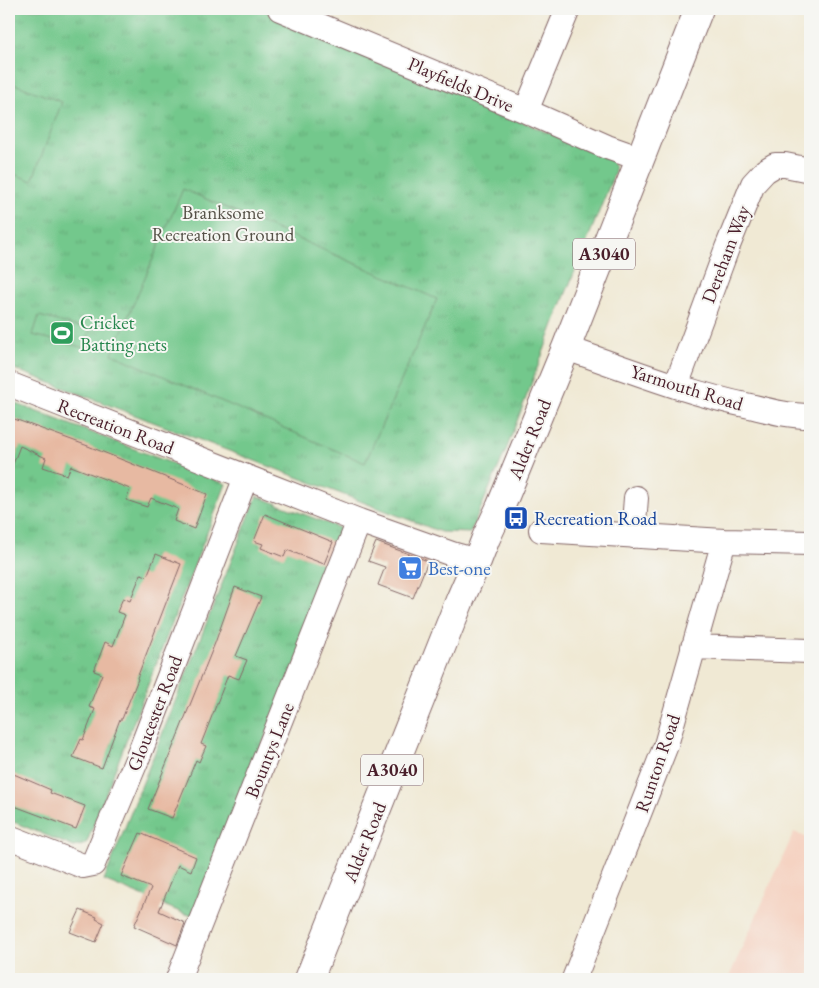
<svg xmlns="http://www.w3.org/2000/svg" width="819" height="988" font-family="'EB Garamond',serif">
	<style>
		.built { fill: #f5d3c2 }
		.grass { fill: url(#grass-tufts); stroke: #5e745c }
		.pitch { fill: #73c88c; stroke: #5e745c }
		.building { fill: #e7b9a2 }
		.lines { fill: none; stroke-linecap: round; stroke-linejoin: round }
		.minor-casing { stroke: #846666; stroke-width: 26 }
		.major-casing { stroke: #846666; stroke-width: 30 }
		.minor { stroke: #fff; stroke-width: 24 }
		.major { stroke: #fff; stroke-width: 28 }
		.labels { text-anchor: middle; stroke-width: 4; stroke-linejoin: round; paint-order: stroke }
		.shield { fill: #f6f6f2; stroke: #7e6067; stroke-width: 1 }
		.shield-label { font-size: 18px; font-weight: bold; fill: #4a1f2b }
		.street-label { font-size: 19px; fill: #4a1f2b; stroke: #f6f6f2 }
		.park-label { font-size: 19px; fill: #565248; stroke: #f6f6f2 }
		.leisure-label { font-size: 19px; fill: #27864d; stroke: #f6f6f2; text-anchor: start }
		.transit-label { font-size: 19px; fill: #164399; stroke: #f6f6f2; text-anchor: start }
		.shop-label { font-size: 19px; fill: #366cbe; stroke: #f6f6f2; text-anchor: start }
	</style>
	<defs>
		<pattern id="grass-tufts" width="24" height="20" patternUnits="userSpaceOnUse" patternTransform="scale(1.25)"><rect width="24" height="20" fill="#73c88c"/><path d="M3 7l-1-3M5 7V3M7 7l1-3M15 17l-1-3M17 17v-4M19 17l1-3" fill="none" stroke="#65ab79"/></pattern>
	</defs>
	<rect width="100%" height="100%" fill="#f6f6f2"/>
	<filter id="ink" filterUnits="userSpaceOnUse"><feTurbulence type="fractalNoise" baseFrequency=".02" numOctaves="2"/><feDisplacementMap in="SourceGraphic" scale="10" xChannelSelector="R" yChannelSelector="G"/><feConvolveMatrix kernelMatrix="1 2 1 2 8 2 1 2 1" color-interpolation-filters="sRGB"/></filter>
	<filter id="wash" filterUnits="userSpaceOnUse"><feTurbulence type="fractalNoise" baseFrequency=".0096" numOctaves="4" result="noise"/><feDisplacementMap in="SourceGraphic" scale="20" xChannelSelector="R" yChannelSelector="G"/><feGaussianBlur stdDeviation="1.12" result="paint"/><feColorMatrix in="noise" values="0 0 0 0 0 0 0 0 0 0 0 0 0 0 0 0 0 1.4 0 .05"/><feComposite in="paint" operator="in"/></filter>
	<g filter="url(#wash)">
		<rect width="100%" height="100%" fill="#f0e9d4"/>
		<path class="built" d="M794,832l16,7v140h-82z"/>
		<path class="grass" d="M9,9h252l348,150 5,6 1,7 -51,126 -58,152 -36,83 -29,-1 -432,-165z
			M9,401l217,83 -139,358 -4,3 -9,2 -65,-27z
			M257,496l93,36 -158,383 -7,-1 -81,-34z"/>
		<path class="pitch" d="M9,82l53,20 -30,79 -23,-9z
			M183,189l254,110 -72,164 -253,-109z
			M39,316l51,14 -5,18 -52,-13z"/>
		<g id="blocks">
			<path class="building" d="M9,417l79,29 119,48 -13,35 -20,-8 4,-12 -27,-11 -4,9 -21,-7 4,-11 -59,-23 -4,9 -24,-8 3,-9 -26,-12 -10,26 -1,-1z
				M265,514l68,28 -9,22 -37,-14 -3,7 -23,-9 2,-4 -9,-3z
				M376,542l52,19 -15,37 -35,-13 7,-18 -17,-6z
				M156,554l25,10 -44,114 1,1 -16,40h-2l-18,49 -29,-11 8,-18 2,1 12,-31 -6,-2 13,-33 -8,-3 11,-29 8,4 12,-31 -8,-3 6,-14 7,3 11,-27 6,2z
				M235,587l26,10 -25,59 11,4 -8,19 -11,-4 -27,69 5,2 -7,16 -3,-2 -24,58 -24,-9 67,-166z
				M9,772l42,18 -1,3 35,13 -9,23 -67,-25z
				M140,833l56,24 -5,14 -13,-6 -19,46 26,12 -8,22 -43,-19 17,-38 -30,-12z
				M80,910l17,7 -1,2 8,4 -8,19 -26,-10z"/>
		</g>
	</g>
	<g filter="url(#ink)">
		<use href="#blocks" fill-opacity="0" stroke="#846666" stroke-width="1"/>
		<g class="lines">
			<defs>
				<path id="minor" d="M280,9l246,102 81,36 34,12
					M526,111l42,-102
					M566,348c61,21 121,45 184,58 20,5 39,10 60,10
					M9,384l350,137 93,33 25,7
					M676,386l51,-138 26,-64 12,-13 10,-6h10l25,5
					M541,530l183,11 86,2
					M633,536l3,-38
					M693,647l117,4
					M9,837l74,29 10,-2 47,-112 106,-275
					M178,979l181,-458
					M574,979l92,-234 58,-204"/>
				<path id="major" d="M309,979l151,-379 17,-39 9,-23 14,-30 66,-160 133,-339"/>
			</defs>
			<use href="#minor" class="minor-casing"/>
			<use href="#major" class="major-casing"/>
			<use href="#minor" class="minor"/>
			<use href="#major" class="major"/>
		</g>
	</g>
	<defs>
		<symbol id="stadium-square" viewBox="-11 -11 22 22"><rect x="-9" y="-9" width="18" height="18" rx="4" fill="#2e9e5b" stroke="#f6f6f2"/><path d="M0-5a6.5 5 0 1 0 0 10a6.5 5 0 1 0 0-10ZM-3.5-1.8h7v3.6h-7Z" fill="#fff"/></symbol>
		<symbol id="bus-square" viewBox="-11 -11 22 22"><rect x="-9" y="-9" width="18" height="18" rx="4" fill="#1a4fb4" stroke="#f6f6f2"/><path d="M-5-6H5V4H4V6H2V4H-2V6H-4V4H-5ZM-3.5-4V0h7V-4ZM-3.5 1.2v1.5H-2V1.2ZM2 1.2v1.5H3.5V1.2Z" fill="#fff"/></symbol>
		<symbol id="supermarket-square" viewBox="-11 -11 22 22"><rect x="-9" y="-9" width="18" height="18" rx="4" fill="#3f7fe0" stroke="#f6f6f2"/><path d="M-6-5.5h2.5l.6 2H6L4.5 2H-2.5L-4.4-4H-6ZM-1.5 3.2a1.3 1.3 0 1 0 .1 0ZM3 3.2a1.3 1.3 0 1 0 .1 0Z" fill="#fff"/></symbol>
	</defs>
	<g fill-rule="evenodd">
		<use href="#stadium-square" x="48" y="319" width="28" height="28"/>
		<use href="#bus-square" x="502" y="504" width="28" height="28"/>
		<use href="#supermarket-square" x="396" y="554" width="28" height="28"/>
	</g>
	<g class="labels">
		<g class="shield">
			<rect x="573" y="238.5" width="62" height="31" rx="4"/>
			<rect x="361" y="754.5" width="62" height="31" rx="4"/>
		</g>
		<g class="shield-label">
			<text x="604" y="260">A3040</text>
			<text x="392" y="776">A3040</text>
		</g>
		<g class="street-label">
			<text transform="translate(461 84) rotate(23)" y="7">Playfields Drive</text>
			<text transform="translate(725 254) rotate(-69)" y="7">Dereham Way</text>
			<text transform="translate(687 387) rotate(17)" y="7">Yarmouth Road</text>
			<text transform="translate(116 426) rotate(21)" y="7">Recreation Road</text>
			<text transform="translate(529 439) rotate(-68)" y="7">Alder Road</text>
			<text transform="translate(154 713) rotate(-69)" y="7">Gloucester Road</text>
			<text transform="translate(269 750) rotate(-68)" y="7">Bountys Lane</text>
			<text transform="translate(657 763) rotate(-71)" y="7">Runton Road</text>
			<text transform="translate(364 842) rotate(-68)" y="7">Alder Road</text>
		</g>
		<g class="park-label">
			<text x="223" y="219">Branksome<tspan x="223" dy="22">Recreation Ground</tspan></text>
		</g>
		<g class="leisure-label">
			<text x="80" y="329">Cricket<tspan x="80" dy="22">Batting nets</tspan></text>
		</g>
		<g class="transit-label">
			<text x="534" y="525">Recreation Road</text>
		</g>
		<g class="shop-label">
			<text x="428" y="575">Best-one</text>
		</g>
	</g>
	<rect width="819" height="988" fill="none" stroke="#f6f6f2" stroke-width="30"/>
</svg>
